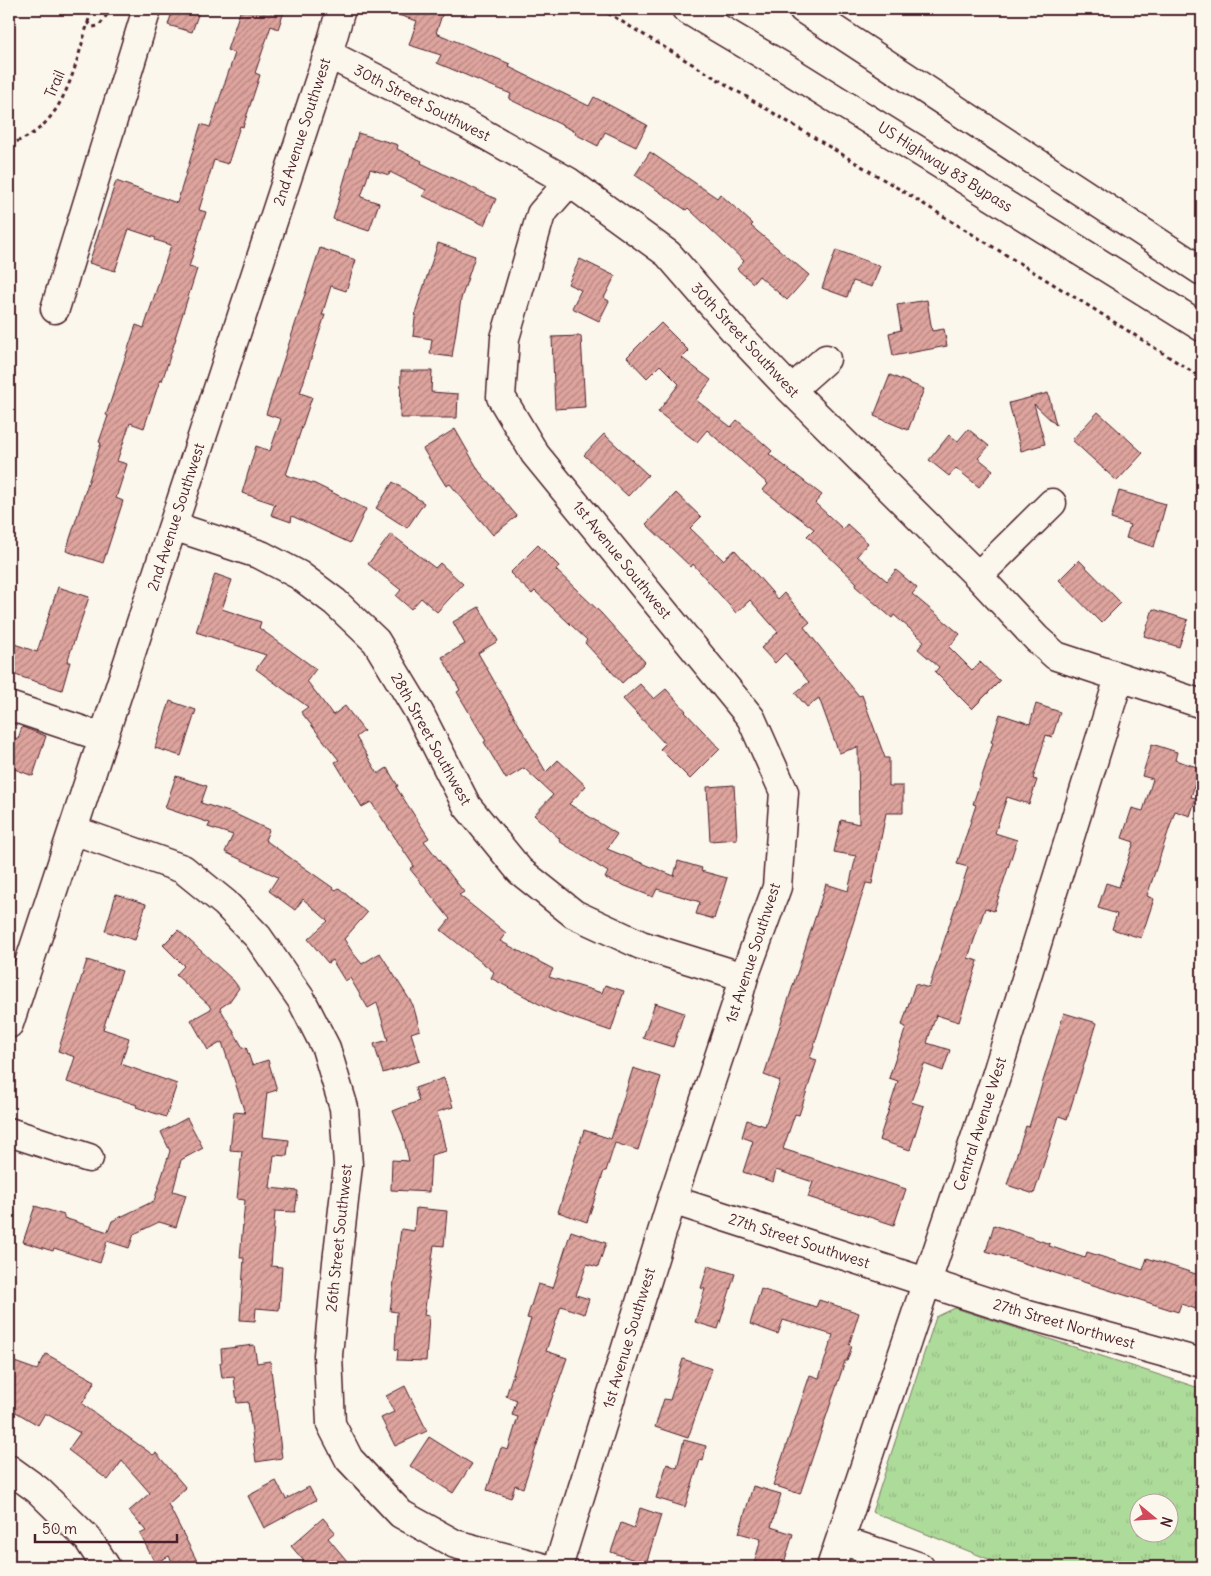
<svg xmlns="http://www.w3.org/2000/svg" width="1211" height="1576" font-family="Delius,sans-serif">
	<style>
		.grass { fill: url(#grass-tufts); stroke: #7c7d62; fill-rule: evenodd }
		.building { fill: url(#building-hatch); stroke: #4a1f2b }
		.lines { fill: none; stroke-linecap: round; stroke-linejoin: round }
		.minor-casing { stroke: #4a1f2b; stroke-width: 31 }
		.highway-casing { stroke: #4a1f2b; stroke-width: 31 }
		.path { stroke: #4a1f2b; stroke-width: 3; stroke-dasharray: 4 4; stroke-linecap: butt }
		.minor { stroke: #fbf7ec; stroke-width: 28 }
		.highway { stroke: #fbf7ec; stroke-width: 28 }
		.labels { text-anchor: middle; stroke-width: 4.5; stroke-linejoin: round; paint-order: stroke }
		.street-label { font-size: 15px; fill: #4a1f2b; stroke: #fbf7ec }
	</style>
	<defs>
		<pattern id="grass-tufts" width="24" height="20" patternUnits="userSpaceOnUse" patternTransform="scale(1.25)"><rect width="24" height="20" fill="#addb9a"/><path d="M3 7l-1-3M5 7V3M7 7l1-3M15 17l-1-3M17 17v-4M19 17l1-3" fill="none" stroke="#96bc85"/></pattern>
		<pattern id="building-hatch" width="6" height="6" patternUnits="userSpaceOnUse" patternTransform="scale(1.25)"><rect width="6" height="6" fill="#dea49e"/><path d="M-1 1l2-2M0 6l6-6M5 7l2-2" fill="none" stroke="#b68581"/></pattern>
	</defs>
	<rect width="100%" height="100%" fill="#fbf7ec"/>
	<filter id="ink" filterUnits="userSpaceOnUse"><feTurbulence type="fractalNoise" baseFrequency=".02" numOctaves="2"/><feDisplacementMap in="SourceGraphic" scale="10" xChannelSelector="R" yChannelSelector="G"/><feConvolveMatrix kernelMatrix="1 2 1 2 8 2 1 2 1" color-interpolation-filters="sRGB"/></filter>
	<g filter="url(#ink)">
		<path class="grass" d="M955,1308l247,81v178h-194l-136,-55 64,-195zM1138,1504h30v30h-30z"/>
		<path class="building" d="M173,9h27l-8,23 -24,-7z
			M241,9h44l-7,20 -7,-3 -16,47 5,2 -17,52 -3,-1 -12,38 -14,-4 -15,50 7,2 -17,55 8,2 -22,69h1l-14,43 -2,-1 -16,48 -14,-5 -13,38 10,3 -11,34 7,3 -20,62 -37,-12 35,-108 -2,-1 9,-26 -2,-1 30,-90 8,3 27,-83 -16,-5 1,-2 -27,-9 -14,42 -26,-8 27,-82 61,22 24,-79 9,3 25,-74 -8,-3z
			M390,9h54l-8,24 74,31 -1,3 80,39 5,-9 53,28 -11,22 -31,-15 -7,14 -23,-12 1,-2 -67,-33 2,-5 -74,-31 4,-8 -32,-10 8,-24 -28,-9z
			M358,133l40,12 -1,4 25,12 -1,2 75,36 -12,26 -61,-29 3,-6 -36,-18 -1,3 -19,-6 -9,28 18,6 -10,28 -36,-12z
			M650,152l67,46 3,-4 33,30 -2,2 58,49 -22,25 -28,-24 -6,7 -16,-14 7,-8 -56,-53 -2,2 -51,-35z
			M438,243l37,13 -14,43 -9,58 -22,-3 2,-15 -19,-3 3,-26z
			M320,248l36,12 -10,31 -15,-5 -9,29h3l-25,78 12,4 -26,78 29,9 51,25 -16,34 -58,-27 -1,6 -20,-7 4,-11 -33,-11 14,-47 14,5 11,-32 -15,-5z
			M836,250l44,16 -8,21 -19,-6 -6,16 -25,-9z
			M580,259l35,17 -11,22 5,3 -10,20 -27,-13 9,-18 -13,-6z
			M927,300l5,31 12,-2 3,17 -54,10 -4,-23 12,-3 -4,-25z
			M661,323l28,28 -7,7 29,22 -15,20 35,27 6,-7 35,31 -3,3 53,41 -7,8 28,26 4,-5 21,19 -11,13 30,25 9,-11 21,18 -5,6 48,40 -11,13 23,23 8,-8 20,19 -28,28 -37,-37 4,-5 -21,-18 6,-8 -30,-26 -2,3 -37,-32 2,-3 -50,-47 7,-7 -51,-39 5,-6 -61,-54 -10,12 -39,-30 21,-28 -19,-19 -13,13 -20,-21z
			M581,336l4,71 -30,2 -3,-72z
			M401,371h31l-1,21 27,2 -1,24h-57z
			M890,375l34,14 -16,41 -34,-14z
			M1048,393l8,32 -22,-21 11,40 -24,7 -12,-48z
			M1098,412l45,41 -26,28 -45,-41z
			M455,429l24,42 38,45 -24,19 -43,-51 -4,2 -23,-37z
			M968,429l21,17 -11,12 15,12 -14,17 -23,-19 -7,8 -20,-16 20,-25 9,6z
			M604,434l44,41 -20,21 -44,-41z
			M393,482l31,21 -17,25 -31,-20z
			M1119,491l47,13 -12,43 -28,-9 4,-13 -19,-6z
			M676,493l25,24 -11,11 33,32 12,-10 43,49 6,-6 26,29 -6,5 55,69 3,-1 23,63h4v28h14v27h-17l-14,71 -6,-1 -56,175 7,2 -18,55 -4,-1 -12,35 123,40 -12,36 -86,-28 5,-15 -37,-12 -3,12 -30,-10 10,-31 -11,-4 5,-17 18,6 15,-45 -16,-6 62,-191 22,7 8,-35 -22,-4 7,-32 18,4 -1,-77 -19,6 -20,-55 -12,9 -12,-14 14,-11 -24,-29 -10,10 -14,-15 17,-16 -28,-32 -14,13 -43,-49 -2,3 -45,-43z
			M391,534l44,34 5,-5 23,21 -26,28 -16,-14 -10,11 -15,-13 5,-6 -33,-26z
			M538,545l21,21 -3,4 45,43 44,49 -23,21 -37,-40 2,-3 -52,-49 -3,3 -22,-21z
			M1079,560l42,43 -20,20 -42,-43z
			M215,574l17,6 -10,29 39,13 -2,6 57,41 -9,12 26,34 12,-9 19,25 -8,6 22,37 9,-6 11,18 -2,1 33,51 -5,3 40,51 -5,3 47,38 -6,8 53,28 -4,8 53,16 3,-8 19,6 -13,40 -59,-20 -61,-33 3,-6 -53,-42 9,-11 -40,-50 4,-3 -43,-64 -9,5 -27,-45 4,-2 -38,-48 7,-5 -52,-38 10,-14 -70,-23z
			M58,587l31,10 -22,65h3l-8,28 -53,-17v-31l28,10z
			M479,607l19,34 -20,12 68,119 12,-12 28,26 -17,18 48,30 -10,15 67,27 4,-15 24,7 -1,3 26,7 -13,41 -18,-5 4,-12 -43,-13 -4,8 -48,-19 3,-6 -49,-31 1,-2 -26,-24 19,-20 -29,-27 -18,11 -22,-37 2,-1 -29,-49 3,-2 -18,-33 23,-13 -12,-22z
			M1153,609l35,11 -9,27 -35,-11z
			M640,684l14,15 12,-10 20,22 -1,1 35,37 -30,30 -30,-30 5,-5 -42,-45z
			M170,701l26,9 -15,46 -26,-8z
			M1036,704l24,8 -8,25 -6,-2 -13,44 4,1 -8,24 -22,-7 -12,36 22,7 -23,71 -9,-3 -17,50 10,3 -19,61 -23,-7 -9,28 23,7 -7,21 -19,-7 -13,38 13,4 -14,44 -31,-10 19,-59 -9,-3 17,-51 -4,-2 13,-41 14,4 39,-121 -11,-3 19,-59 -3,-1 20,-61 -2,-1 9,-28 30,10z
			M22,727l24,9 -13,40 -24,-9v-31l9,3z
			M1152,744l25,8 -2,8 25,8 -9,29 5,1 -6,18 -15,-5 -28,85 7,3 -13,39 -29,-9 5,-15 -19,-6 8,-25 13,4 15,-45 -12,-4 10,-30 11,3 10,-32 -11,-3z
			M176,776l31,10 -6,17 34,11 34,16 -4,10 71,50 3,-2 28,25 -23,26 9,14 9,11 18,-11 33,52 7,25 -9,3 9,28 -37,12 -9,-29 14,-4 -11,-37 -9,5 -18,-30 -5,3 -13,-21 -4,3 -20,-24 20,-18 -25,-22 -8,11 -26,-19 9,-14 -53,-25 8,-17 -25,-8 2,-4 -45,-15z
			M734,785l3,54 -27,2 -3,-54z
			M116,894l30,10 -11,36 -30,-9z
			M178,930l55,50 6,8 -10,14 -9,6 23,40 3,-1 6,18 16,-5 9,30 -10,3 -5,44 27,3 -2,16 -13,-1 -4,33 28,3 -3,21 -20,-1 -4,55 11,1 -3,43 -23,-2 -1,13 -15,-1 4,-62h-4l5,-58 -8,-1 5,-48 -12,-1 4,-38 11,1 -23,-71 -14,8 -17,-30 20,-11 -2,-4 -33,-30 8,-9 -21,-21z
			M87,960l35,11 -19,58 26,9 -8,26 56,20 -11,33 -30,-10 1,-2 -70,-23 8,-25 -17,-6z
			M655,1003l29,10 -11,34 -30,-9z
			M1064,1013l33,10 -30,96 -8,-3 -25,78 -27,-9 19,-59 3,1z
			M633,1068l28,9 -23,73 -23,-7 -9,28h-2l-17,51 -29,-10 26,-82 27,9z
			M444,1078l9,29 -16,5 9,39 -15,4 -2,37 -38,-2 1,-30 17,1 -6,-26 -10,-24 26,-10 -4,-13z
			M187,1118l16,30 -22,12 -8,31 13,4 -10,32 -17,-5 -25,12 -5,14 -22,-7 -7,22 -46,-15 -1,3 -30,-9 12,-36 29,9v3l44,14 4,-11 42,-20 16,-50 -9,-19z
			M416,1208l31,3 -3,35 -10,-1 -10,70 5,1 -3,45 -29,-1 1,-10 -3,-1 2,-37 -7,-1 11,-82 13,2z
			M994,1225l56,19 -1,2 36,12 2,-6 56,18 4,-12 55,18v35l-21,-7 -3,8 -192,-61z
			M571,1231l35,12 -8,24 -11,-3 -11,31 13,4 -5,15 -23,-8 -15,45 21,7 -12,34h-1l-31,96 -8,-3 -4,13 -24,-8 14,-42 7,2 10,-33 -6,-2 5,-15 -11,-4 25,-77 -4,-1 11,-34 15,4z
			M708,1266l27,8 -17,55 -23,-7 10,-33 -4,-1z
			M761,1289l55,18 3,-7 40,13 -10,32 3,1 -5,15h-2l-45,133 -27,-9 37,-110 9,3 14,-43 -50,-15 -5,14 -28,-10z
			M254,1345l3,18 13,-2 12,97 -26,4 -8,-60 -11,1 -3,-26 -12,1 -2,-15 2,-1 -1,-13z
			M46,1354l49,27 -13,23 71,51 3,-2 30,35 -18,16 30,59 -9,4h-14l-6,-11 -14,7 -15,-29 6,-3 -17,-20 21,-18 -28,-32 -14,19 -40,-30 12,-17 -35,-20 -7,12 -29,-17v-48l28,10z
			M683,1359l29,10 -24,69 -33,-11 9,-28 6,1z
			M405,1386l22,45 -32,15 -14,-28 13,-6 -8,-16z
			M429,1437l43,27 -19,29 -43,-27z
			M684,1440l22,6 -3,15 -3,-1 -15,47 -29,-9 11,-34 10,4z
			M276,1481l10,18 23,-12 7,13 -52,28 -16,-32z
			M753,1486l28,8 -10,33 22,7 -10,33h-30l8,-28 -22,-6z
			M640,1508l21,7 -15,49 -35,-12 10,-29 13,5z
			M323,1518l12,14 -7,6 24,29h-43l-18,-21z"/>
		<g class="lines">
			<defs>
				<path id="minor" d="M328,54l140,71 101,57 99,72 65,75 58,61 187,186 59,63 19,17 146,48
					M55,309l92,-300
					M791,390l35,-31
					M173,526l88,29 38,20 36,27 41,39 44,73 47,92 53,65 54,43 67,31 103,32
					M978,576l74,-73
					M9,706l93,31
					M73,830l110,39 42,34 33,34 43,62 25,49 18,60 4,57 -11,97 -9,93 3,69 18,35 52,55 54,30 86,23
					M9,1024l319,-970 13,-45
					M9,1132l80,26
					M672,1200l356,115 174,48
					M9,1469l29,21 50,49 18,28
					M840,1540l52,17 -3,10
					M892,1557l28,10
					M558,1567l114,-367 64,-195 8,-28 33,-90 7,-95 -33,-74 -216,-264 -34,-57 4,-59 36,-124 28,-32
					M831,1567l165,-491 123,-398"/>
				<path id="highway" d="M686,9l98,58 418,260
					M803,9l399,262"/>
			</defs>
			<use href="#minor" class="minor-casing"/>
			<use href="#highway" class="highway-casing"/>
			<path class="path" d="M601,9l295,178 196,121 110,70
				M87,22l6,5 6,-1 12,-17
				M9,144c59,-15 67,-86 83,-135"/>
			<use href="#minor" class="minor"/>
			<use href="#highway" class="highway"/>
		</g>
	</g>
	<g class="labels">
		<g class="street-label">
			<text transform="translate(55 84) rotate(-67)" y="5">Trail</text>
			<text transform="translate(422 103) rotate(27)" y="5">30th Street Southwest</text>
			<text transform="translate(302 132) rotate(-72)" y="5">2nd Avenue Southwest</text>
			<text transform="translate(945 167) rotate(32)" y="5">US Highway 83 Bypass</text>
			<text transform="translate(745 340) rotate(47)" y="5">30th Street Southwest</text>
			<text transform="translate(176 517) rotate(-72)" y="5">2nd Avenue Southwest</text>
			<text transform="translate(622 560) rotate(51)" y="5">1st Avenue Southwest</text>
			<text transform="translate(431 739) rotate(61)" y="5">28th Street Southwest</text>
			<text transform="translate(753 953) rotate(-72)" y="5">1st Avenue Southwest</text>
			<text transform="translate(980 1124) rotate(-72)" y="5">Central Avenue West</text>
			<text transform="translate(339 1238) rotate(-84)" y="5">26th Street Southwest</text>
			<text transform="translate(799 1241) rotate(18)" y="5">27th Street Southwest</text>
			<text transform="translate(1064 1324) rotate(16)" y="5">27th Street Northwest</text>
			<text transform="translate(629 1338) rotate(-73)" y="5">1st Avenue Southwest</text>
		</g>
	</g>
	<rect width="1211" height="1576" fill="none" stroke="#fbf7ec" stroke-width="30"/>
	<rect x="15" y="15" width="1181" height="1546" fill="none" stroke="#4a1f2b" stroke-width="2" filter="url(#ink)"/>
	<g transform="translate(1154 1518) rotate(108)"><circle r="24" fill="#fbf7ec" stroke="#b4a19f"/>
	<path d="M0-4L9 19L0 12L-9 19Z" fill="#d1495b"/>
	<text y="-8" font-size="14" font-weight="bold" text-anchor="middle" fill="#4a1f2b">N</text>
	</g>
	<path d="M35 1534v8h142v-8" fill="none" stroke="#4a1f2b" stroke-width="2.5"/>
	<text x="42" y="1534" font-size="15" fill="#4a1f2b" stroke="#fbf7ec" stroke-width="4" paint-order="stroke">50 m</text>
</svg>
